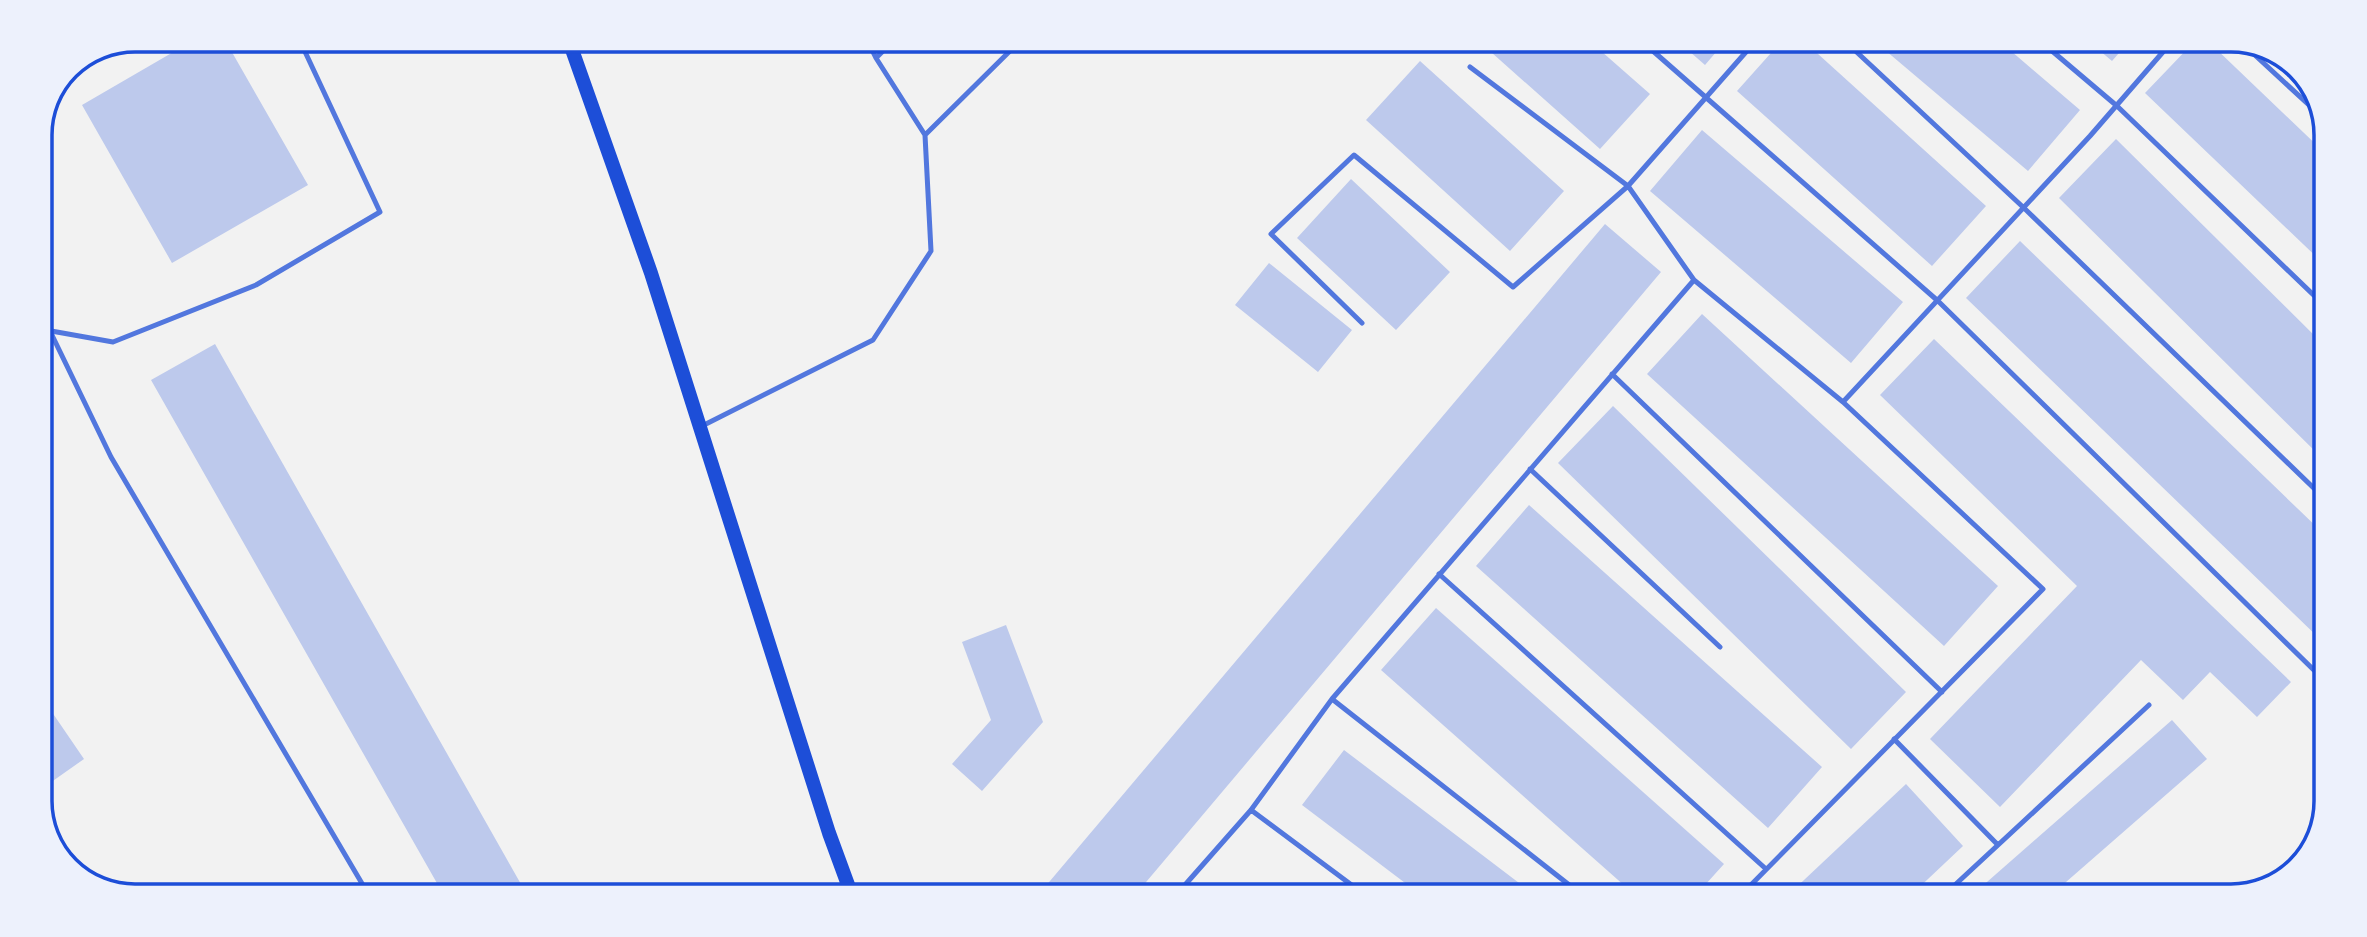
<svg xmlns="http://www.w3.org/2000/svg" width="2367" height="937" font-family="'Golos Text',sans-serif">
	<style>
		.building { fill: #bdc9ec }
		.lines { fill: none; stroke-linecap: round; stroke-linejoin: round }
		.service { stroke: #5277de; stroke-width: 5 }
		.secondary { stroke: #1d4ed8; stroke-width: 14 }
		.rim { fill: none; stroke: #1d4ed8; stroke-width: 3.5 }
	</style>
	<rect width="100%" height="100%" fill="#f2f2f2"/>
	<path class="building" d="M194,40h31l83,145 -136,78 -90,-158z
		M1482,44h111l57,50 -50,55z
		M1681,44h42l-18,21z
		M1779,44h28l179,162 -54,60 -195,-175z
		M1879,45h125l76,65 -52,61z
		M2093,45h33l-14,16z
		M2191,45h21l114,109v112l-181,-173z
		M1420,61l144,130 -54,60 -144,-131z
		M1702,130l201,172 -52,61 -201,-172z
		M2116,139l209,207 -1,114 -265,-262z
		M1351,179l99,93 -54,58 -99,-92z
		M1605,224l56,48 -525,622h-97z
		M2020,241l304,293 -1,108 -357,-344z
		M1269,263l83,67 -34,42 -83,-67z
		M1702,314l296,272 -54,60 -297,-272z
		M1934,339l357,343 -34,35 -47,-45 -27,28 -42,-40 -141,147 -70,-68 147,-153 -197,-191z
		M215,344l311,549 -84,-1 -291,-512z
		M1613,406l293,286 -55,57 -293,-286z
		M1529,505l293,262 -54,61 -292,-262z
		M1436,608l288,256 -28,31h-61l-254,-225z
		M1006,625l37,97 -61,69 -30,-27 39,-44 -29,-78z
		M43,699l41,60 -44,31v-89z
		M2172,720l35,39 -157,137h-79z
		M1344,750l191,145h-114l-119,-90z
		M1906,784l57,62 -53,50h-123z"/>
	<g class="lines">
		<path class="service" d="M868,42l8,16
			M1645,44l293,257 385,378
			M1848,44l176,164 300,290
			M2045,45l72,61 208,200
			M2244,45l78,72
			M925,135l94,-93
			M1694,280l-66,-94 125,-142
			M1362,323l-91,-89 83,-79 159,132 115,-101 -158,-119
			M40,329l73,13 143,-57 124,-73 -80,-171
			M50,331l61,126 256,435
			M1612,374l330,318
			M700,427l173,-87 58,-89 -6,-116 -49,-77 16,-16
			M1530,469l190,178
			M1439,574l327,295
			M1332,699l250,196
			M1894,739l103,105
			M1251,810l114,85
			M1177,894l74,-84 81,-111 362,-419 149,122 247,-266 79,-91
			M1740,896l303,-307 -200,-187
			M1943,896l206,-191"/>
		<path class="secondary" d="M569,41l82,232 178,560 22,60"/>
	</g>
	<path d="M0 0H2367V937H0ZM135 52H2231A83 83 0 0 1 2314 135V801A83 83 0 0 1 2231 884H135A83 83 0 0 1 52 801V135A83 83 0 0 1 135 52Z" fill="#edf1fc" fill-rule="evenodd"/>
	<path class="rim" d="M135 52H2231A83 83 0 0 1 2314 135V801A83 83 0 0 1 2231 884H135A83 83 0 0 1 52 801V135A83 83 0 0 1 135 52Z"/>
</svg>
